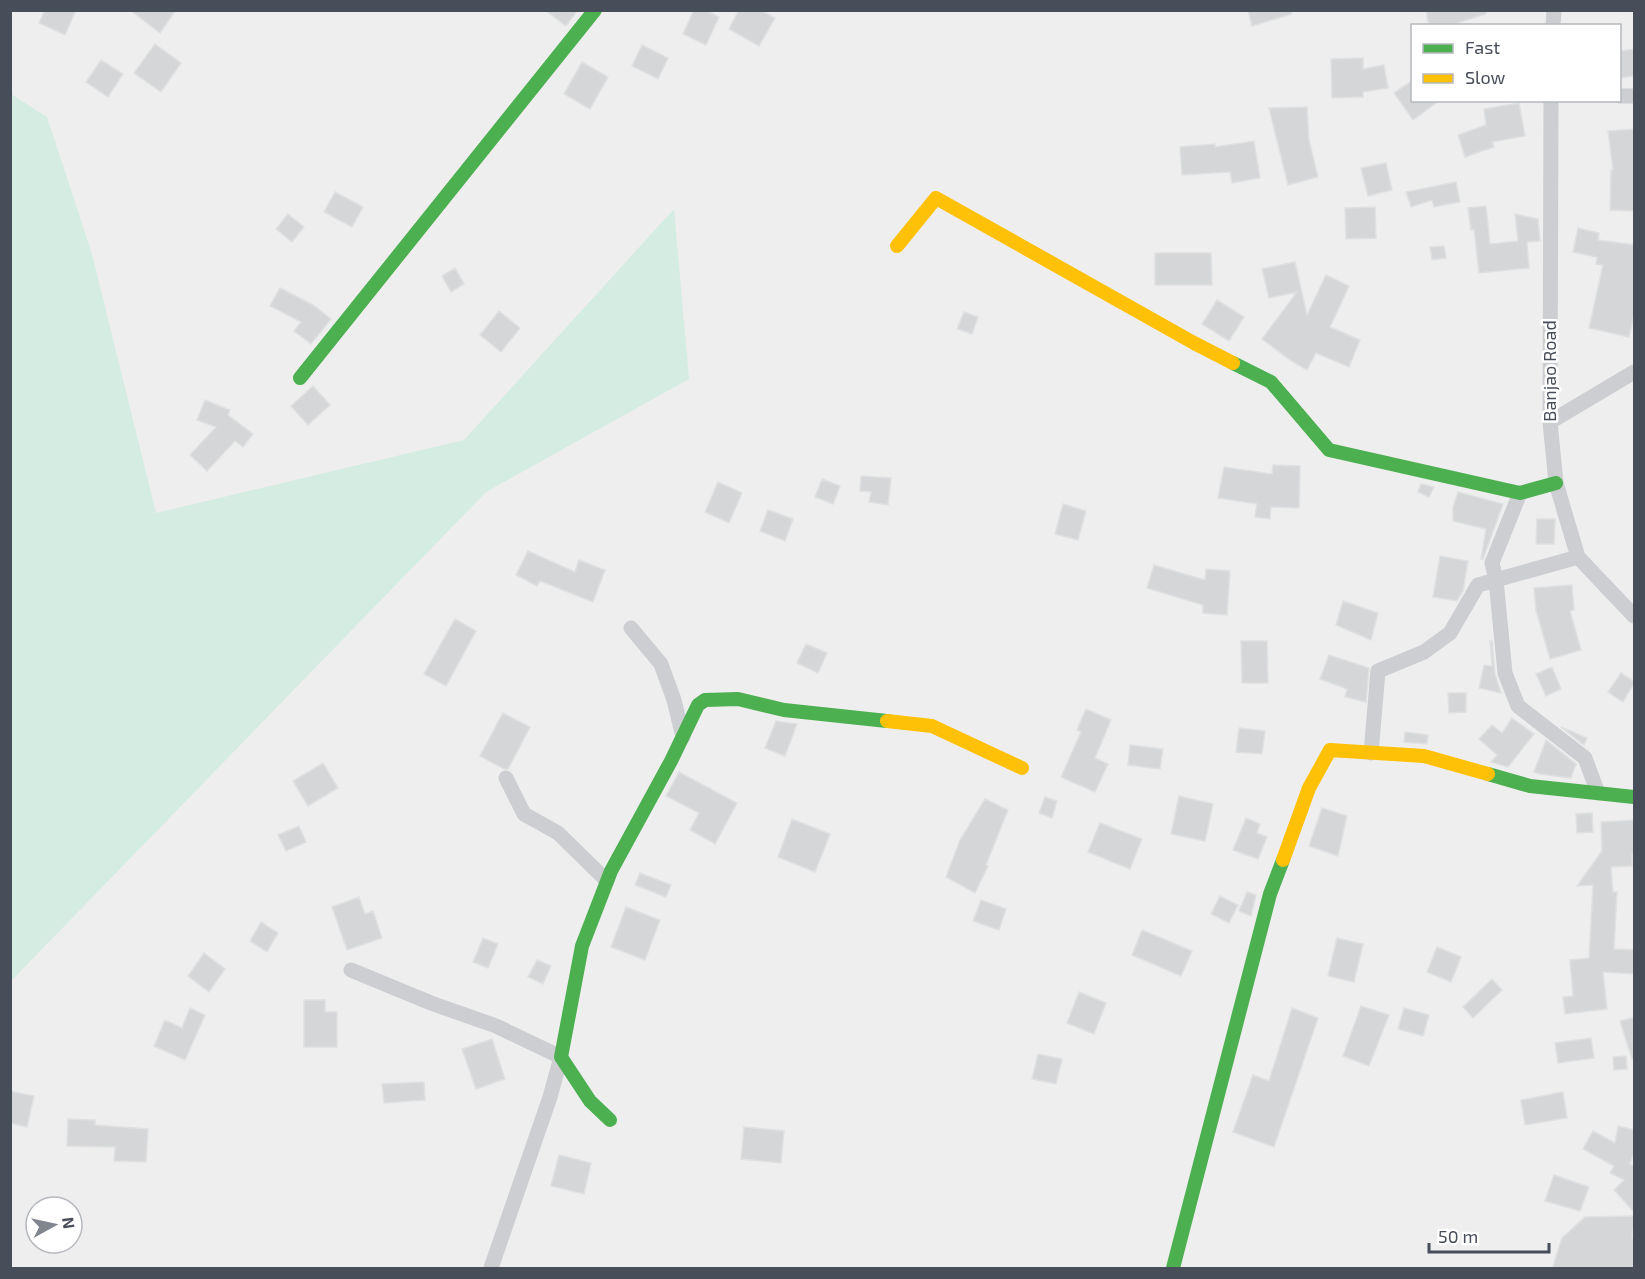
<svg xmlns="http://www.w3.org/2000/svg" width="1645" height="1279" font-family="'Exo 2',sans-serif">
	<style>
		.green { fill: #d4ece1 }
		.building { fill: #d5d6d8; stroke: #dfe0e1; stroke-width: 1.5 }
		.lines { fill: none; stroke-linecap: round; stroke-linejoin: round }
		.street { stroke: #ccced1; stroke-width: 15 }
		.fast { stroke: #4caf50; stroke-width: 14 }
		.slow { stroke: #ffc107; stroke-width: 14 }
		.labels { text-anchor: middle; stroke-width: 5; stroke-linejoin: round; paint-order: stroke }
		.street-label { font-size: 18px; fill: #474d59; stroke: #fff }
	</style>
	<rect width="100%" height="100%" fill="#eee"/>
	<path class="green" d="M11,94l36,23 45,137 64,259 308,-73 210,-231 15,170 -203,113 -475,489z"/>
	<path class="building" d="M45,10h31l-11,25 -26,-12z
		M130,10h46l-16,23z
		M545,10h33l-12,16z
		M694,10h12l13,7 -13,28 -23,-11z
		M739,10h22l14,8 -16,28 -30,-17z
		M1248,10h43l1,4 -40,12z
		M1426,10h60v4l-29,9v3h-28z
		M155,44l26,19 -20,29 -27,-19z
		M642,45l26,13 -10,21 -26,-13z
		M1635,49v27l-15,2v-27z
		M1363,58v11l21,-4 4,23 -25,4v5l-31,1 -1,-39z
		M101,60l22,14 -15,23 -22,-15z
		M582,62l26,15 -18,32 -26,-15z
		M1413,80v20h27l-27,20 -19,-27z
		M1519,103l6,33 -33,6 2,5 -29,10 -7,-22 28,-10 -2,-16z
		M1307,107l2,33 9,37 -30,8 -19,-77z
		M1635,129v82l-25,-1 1,-40h2l-5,-39z
		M1254,141l6,37 -28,5 -2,-11 -48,3 -2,-28 35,-3v3z
		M1386,163l6,27 -24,6 -7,-28z
		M1456,182l4,20 -26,5 -2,-7 -21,7 -5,-15z
		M335,192l28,15 -11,20 -28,-15z
		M1486,206l4,38 28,-3 -3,-27 23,5 2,22 -13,1 2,26 -50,5 -5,-44 -3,1 -3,-22z
		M1375,207l1,31 -30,1 -1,-31z
		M288,214l16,13 -12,15 -16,-13z
		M1578,228l21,5 -1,7 37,5v65l-6,27 -40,-9 14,-63 -7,-1 1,-7 -24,-5z
		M1444,246l2,12 -14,2 -2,-13z
		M1155,253h56l1,32h-57z
		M1295,262l12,53 19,-40 23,11 -19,41 30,13 -11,27 -33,-14 -9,17 -17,-10 -28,-21 35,-47 -28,6 -7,-29z
		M455,268l9,16 -13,8 -9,-16z
		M280,288l33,17 18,14 -20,25 -17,-13 7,-9 -31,-16z
		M1217,300l27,17 -15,24 -27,-17z
		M499,311l21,17 -19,24 -21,-17z
		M964,312l14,5 -6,17 -15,-5z
		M313,386l17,19 -22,20 -17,-19z
		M205,400l25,10 -2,5 25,19 -10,13 -8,-6 -28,30 -17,-16 26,-28 -19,-7z
		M1273,465l27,1 -1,42 -28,-1 -1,12 -15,-2 2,-13 -39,-6 6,-31 48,7z
		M861,476l30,2 -3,27 -19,-3 2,-10 -11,-1z
		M822,479l18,7 -7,18 -18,-7z
		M718,482l24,11 -13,30 -24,-11z
		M1421,484l13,3 -5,10 -11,-5z
		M1458,492l45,12 -20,55h-2l5,-30 -33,-8v-14z
		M1063,504l23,7 -8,29 -23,-6z
		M768,510l25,9 -8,22 -25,-10z
		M1537,519h18l-1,25h-18z
		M528,551l47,21 4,-12 26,10 -12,32 -53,-21 -3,5 -21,-11z
		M1440,556l28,5 -5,30 -6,10 -24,-4z
		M1154,565l51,15 1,-11 24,2 -3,44 -24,-2v-8l-56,-17z
		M1572,585l2,25 -4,1 11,39 -31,9 -14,-49 -2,-22z
		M1343,601l35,12 -7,27 -35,-15z
		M455,619l21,12 -30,55 -22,-12z
		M1241,641h26l1,42h-26z
		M1490,641h2l3,33 6,19 -22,-5 5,-23 8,1z
		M806,644l21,9 -9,20 -21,-10z
		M1329,655l40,13 -3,34 -21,-5 2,-8 -27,-10z
		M1552,667l9,22 -15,7 -10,-22z
		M1621,673l14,9 -12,20 -15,-10z
		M1448,693h18v19l-17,1z
		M1086,709l25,11 -16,38 13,6 -13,28 -34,-15 20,-45 -4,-2z
		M503,713l27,14 -22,42h-4l-24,-13z
		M1512,718l22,16 -26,33 -17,-5 6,-7 -18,-16 13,-14 10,8z
		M776,721l21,3 -12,32 -20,-8z
		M1561,727l26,11 -3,7z
		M1239,728l26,3 -3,23 -26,-2z
		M1405,732l23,3 -1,9 -23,-2z
		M1546,740l30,24 -5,14 -31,-4 -6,-2z
		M1130,745l33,4 -3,20 -32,-4z
		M323,763l15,25 -30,18 -15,-25z
		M679,772l58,31 -22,41 -25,-14 9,-17 -33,-17z
		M1179,796l34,8 -8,37 -34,-7z
		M1045,797l12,4 -5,17 -13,-5z
		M985,799l23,11 -22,55 2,1 -13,27 -29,-16 14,-37z
		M1322,808l25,8 -9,40 -29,-10z
		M1592,813l1,19 -16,1 -1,-19z
		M1246,818l14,6 -3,9 10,4 -9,22 -25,-9z
		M792,819l38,15 -15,38 -37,-15z
		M1635,820v35l-3,-1v12l-21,1 2,25h4l-3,57 21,1v24l-32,-2 4,37 -42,5 -2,-17 10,-1 -3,-36 19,-2 4,-73 -16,1 25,-35 -1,-29z
		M1100,823l42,16 -12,30 -42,-17z
		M299,826l7,16 -20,9 -8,-16z
		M640,873l31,12 -5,12 -31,-12z
		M1247,892l9,3 -5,21 -12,-5z
		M1220,896l18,9 -9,18 -18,-9z
		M359,897l6,17 8,-3 9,27 -35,12 -15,-43z
		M981,900l25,9 -7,21 -26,-9z
		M626,907l34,13 -15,40 -34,-13z
		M261,922l17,11 -11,19 -17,-11z
		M1142,930l50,21 -11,25 -49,-21z
		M483,938l15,6 -10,24 -15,-6z
		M1337,938l26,6 -9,38 -26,-6z
		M1437,947l24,10 -10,25 -24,-10z
		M204,953l21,16 -16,23 -21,-16z
		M537,960l14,6 -8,18 -15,-7z
		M1492,979l10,11 -29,28 -10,-11z
		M1079,992l27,11 -12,31 -27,-11z
		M304,1000h21v12h12v35h-33z
		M1361,1006l28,9 -20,51 -26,-10z
		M190,1008l15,7 -20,45 -31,-14 11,-26 17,8z
		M1292,1008l26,10 -44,129 -41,-15 20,-57 16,6z
		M1404,1008l25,7 -6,21 -25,-7z
		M1635,1017v41l-3,1 -12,-38z
		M1591,1038l3,20 -36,5 -3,-20z
		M492,1039l13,40 -29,10 -14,-40z
		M1038,1054l24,5 -6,25 -24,-5z
		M1626,1056l1,13 -13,1 -1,-13z
		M424,1082l1,18 -41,3 -2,-19z
		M10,1091l24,5 -7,31 -17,-4z
		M1563,1092l4,26 -42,7 -4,-25z
		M68,1119l27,1v5l53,4 -2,33 -32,-1 1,-14 -48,-1z
		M1618,1126l17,4v20l-5,14 5,3v46l-21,-23 10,-10 -14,-7 4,-7 -31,-17 10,-18 22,12z
		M744,1127l40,4 -3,32 -40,-4z
		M559,1155l32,8 -7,31 -33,-8z
		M1554,1175l35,12 -9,24 -35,-10z
		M1635,1216l-3,22 3,1v30h-75l-7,-3 9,-28 23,-21z"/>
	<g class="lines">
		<path class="street" d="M1553,26l1,-16
			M1620,96h14
			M1551,100l-1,322 6,61 22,74 56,59
			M1550,422l84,-50
			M1520,493l-28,70 4,17 9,93 13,33 67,52 13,35
			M631,628l30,36 13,36 9,37
			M1371,753l7,-82 46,-19 26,-19 28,-48 100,-28
			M506,778l18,36 34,19 49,48
			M351,970l80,33 65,23 65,31 -11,40 -59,171"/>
		<path class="fast" d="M1233,363l38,19 58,68 191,43 36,-10
			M300,378l295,-368
			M1488,774l42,12 104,11
			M610,1120l-20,-19 -29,-44 21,-111 29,-75 60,-110 27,-56 7,-5 33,-1 46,11 103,11
			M1173,1268l97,-374 13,-34"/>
		<path class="slow" d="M897,246l39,-48 258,145 39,20
			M887,721l45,5 90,42
			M1283,860l26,-72 21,-38 94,6 64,18"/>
	</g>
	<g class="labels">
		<g class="street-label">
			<text transform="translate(1550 371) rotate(-90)" y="6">Banjao Road</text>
		</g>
	</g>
	<rect width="1645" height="1279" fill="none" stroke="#474d59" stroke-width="24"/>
	<rect x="1411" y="24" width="210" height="78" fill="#ffffff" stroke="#b5b8bd" stroke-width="1.5"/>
	<rect x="1423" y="44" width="30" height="9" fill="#4caf50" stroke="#b5b8bd" stroke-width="1.5"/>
	<text x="1465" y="54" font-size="18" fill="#474d59">Fast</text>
	<rect x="1423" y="74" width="30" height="9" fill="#ffc107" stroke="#b5b8bd" stroke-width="1.5"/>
	<text x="1465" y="84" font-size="18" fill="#474d59">Slow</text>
	<g transform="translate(54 1225) rotate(82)"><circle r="28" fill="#ffffff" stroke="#b5b8bd" stroke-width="1.5"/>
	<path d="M0-4.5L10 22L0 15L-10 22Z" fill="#81858d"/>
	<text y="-9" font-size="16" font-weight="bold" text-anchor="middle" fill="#474d59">N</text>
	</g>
	<path d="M1429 1243v9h120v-9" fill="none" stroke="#474d59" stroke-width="3"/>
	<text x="1438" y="1243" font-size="18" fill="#474d59" stroke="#ffffff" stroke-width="4.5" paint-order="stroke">50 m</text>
</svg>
